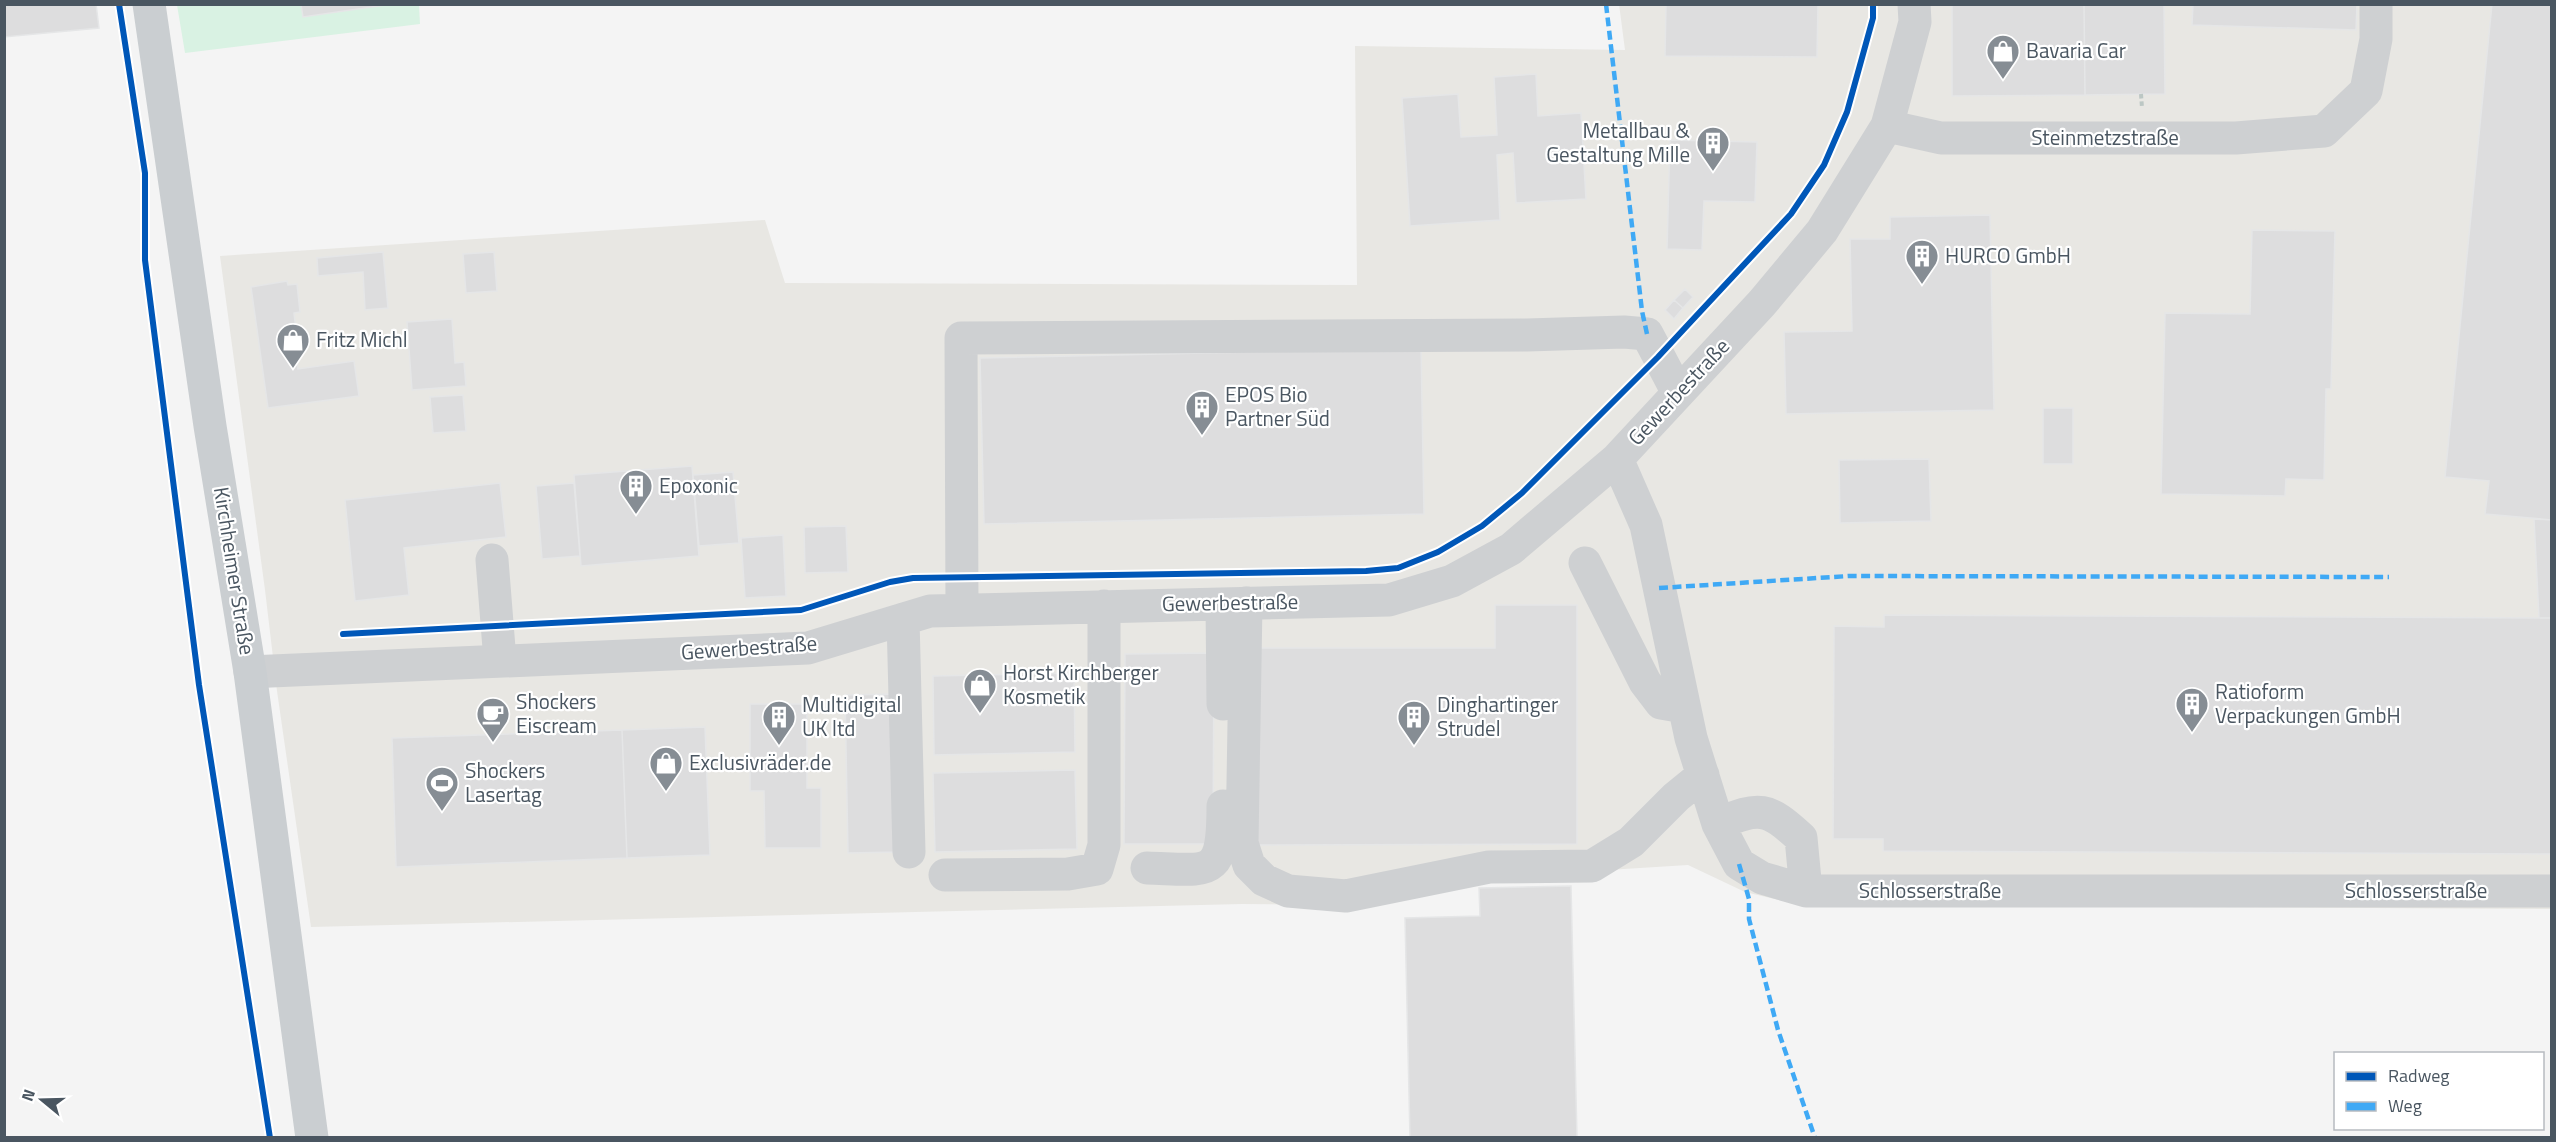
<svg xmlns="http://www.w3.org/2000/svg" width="2556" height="1142" font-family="'Titillium Web',sans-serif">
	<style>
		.commercial { fill: #e8e7e3 }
		.green { fill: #d9f2e3 }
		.building { fill: #ddddde; stroke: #e5e6e7; stroke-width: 1.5 }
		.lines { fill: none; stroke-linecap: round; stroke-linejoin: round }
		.path { stroke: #bcc7c4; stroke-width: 4; stroke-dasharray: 4.5 3; stroke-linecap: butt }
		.minor { stroke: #ced0d2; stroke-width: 33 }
		.major { stroke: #caced1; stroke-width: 33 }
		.quiet { stroke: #3fa9f5; stroke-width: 4.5; stroke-dasharray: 9 4.5; stroke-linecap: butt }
		.cycleway-casing { stroke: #fff; stroke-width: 10 }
		.cycleway { stroke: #0057b8; stroke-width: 6 }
		.labels { text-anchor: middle; stroke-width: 4.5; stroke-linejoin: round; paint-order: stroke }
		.poi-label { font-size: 21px; fill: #4a5661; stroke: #fff; text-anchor: start }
		.street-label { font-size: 21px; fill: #4a5661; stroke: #fff }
	</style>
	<rect width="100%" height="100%" fill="#f4f4f4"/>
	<path class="commercial" d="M1619,4l932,1v904l-750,-4 -56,-13 -57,-27 -206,13 -137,27 -103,-1 -931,23 -34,-236 -12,-101 -45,-334 545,-36 20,63 572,2 -2,-239 270,4z"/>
	<path class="green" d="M177,5h242l1,19 -235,29z"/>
	<path class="building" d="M4,4h92l3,24 -95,9z
		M301,4h91l-89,13z
		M1666,4h152l-1,53 -152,-1z
		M1952,4h132l1,91 -133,1z
		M2084,4h80l1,90 -80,1z
		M2193,4h164l-1,26 -164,-5z
		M2492,4h60v516l-67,-6 4,-33 -44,-4z
		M1536,74l2,42 43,-3 5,86 -70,4 -3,-50 -16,2 3,65 -90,6 -8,-128 56,-4 3,43 36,-2 -3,-58z
		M1670,140l87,2 -2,60 -51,-1 -2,49 -35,-1z
		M1990,215l4,195 -208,4 -2,-82 68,-1 -2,-92h40v-22z
		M2252,230l83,1 -4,158h-5l-2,91 -38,-1 -1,17 -124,-2 4,-181 85,1z
		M383,252l5,56 -23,2 -2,-38 -45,4 -1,-18z
		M494,252l3,39 -31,2 -3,-39z
		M287,281l1,4 9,-1 3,28 -6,1 4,33 -3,1 3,22 56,-8 5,35 -91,12 -17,-121z
		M1685,289l8,8 -10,11 -9,-8z
		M1674,300l9,8 -9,11 -9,-9z
		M452,319l3,44 9,-1 2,24 -54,4 -5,-68z
		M1421,348l3,166 -440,10 -4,-166z
		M463,395l3,36 -33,2 -3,-36z
		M2043,408h30v56h-30z
		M1929,459l2,62 -91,2 -1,-63z
		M692,466l7,90 -118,10 -7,-91z
		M733,472l6,71 -40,3 -6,-71z
		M500,483l6,54 -102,11 5,47 -54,6 -10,-101z
		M574,483l6,73 -38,3 -6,-73z
		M2534,519l18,1v98h-13z
		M846,526l2,46 -43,1 -1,-46z
		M783,535l3,61 -41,2 -4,-60z
		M1495,605h82v239l-327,1v-197h245z
		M1884,615l668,3v236l-669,-3v-12h-50l1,-213 50,1z
		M1214,653l-1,191h-89l1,-190z
		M1074,673l1,79 -141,3 -1,-79z
		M895,694l3,158 -50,1 -3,-158z
		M750,704h57v84h14v60h-56l-1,-57h-14z
		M705,727l5,128 -83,3 -5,-128z
		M622,730l5,128 -231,9 -4,-129z
		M1075,770l2,79 -142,3 -2,-79z
		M1571,886l6,252h-167l-5,-220 75,-2 -1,-28z"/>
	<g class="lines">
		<path class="path" d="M2141,94l1,14"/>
		<path class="minor" d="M1887,126l54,12h295l88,-7 42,-40 10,-52v-35
			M1617,459l29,66 45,213 27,86 21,40 23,14 44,13h746
			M492,560l8,101
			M1585,563l60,119 16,21 23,4
			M1246,603l-4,240 7,22 15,15 24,11 58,5 143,-29 103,-1 39,-24 45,-45 27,-22
			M1222,604l1,100
			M962,610l-1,-272 566,-3 97,-3 23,2 31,59
			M903,619l6,233
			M250,672l558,-24 122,-37 459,-11 63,-19 59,-32 106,-90 145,-156 60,-72 65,-105 28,-104 -1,-18
			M1718,824c42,-18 49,-17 83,14l5,53
			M1147,868c64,2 76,11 76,-62
			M945,875l123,-1 29,-5 7,-24v-239"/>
		<path class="major" d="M149,4l61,422 40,246 62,466"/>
		<path class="quiet" d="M1606,4l36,307 5,23
			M1659,588l190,-12 540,1
			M1739,864l10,35v20l29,111 37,108"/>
		<defs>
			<path id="cycleway" d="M119,4l26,169v87l54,425 71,453
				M343,634l458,-24 89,-28 23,-4 453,-7 32,-3 40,-16 44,-26 40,-33 136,-136 133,-143 33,-49 23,-53 26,-94v-14"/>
		</defs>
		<use href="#cycleway" class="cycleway-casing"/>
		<use href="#cycleway" class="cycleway"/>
	</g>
	<defs>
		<symbol id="shop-pin" viewBox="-11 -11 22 30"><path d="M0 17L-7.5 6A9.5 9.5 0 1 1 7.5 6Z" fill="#868d94" stroke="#fff"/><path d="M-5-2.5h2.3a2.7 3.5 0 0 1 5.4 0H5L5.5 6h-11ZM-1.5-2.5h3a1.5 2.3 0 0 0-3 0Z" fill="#fff"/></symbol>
		<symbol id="building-pin" viewBox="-11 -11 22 30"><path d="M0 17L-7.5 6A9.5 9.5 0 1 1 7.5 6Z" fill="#868d94" stroke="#fff"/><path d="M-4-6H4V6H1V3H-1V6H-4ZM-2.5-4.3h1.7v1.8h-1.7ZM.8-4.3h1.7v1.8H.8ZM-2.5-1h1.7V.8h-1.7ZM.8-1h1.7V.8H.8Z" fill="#fff"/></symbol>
		<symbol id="cafe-pin" viewBox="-11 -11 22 30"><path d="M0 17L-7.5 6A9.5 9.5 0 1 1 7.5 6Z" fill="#868d94" stroke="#fff"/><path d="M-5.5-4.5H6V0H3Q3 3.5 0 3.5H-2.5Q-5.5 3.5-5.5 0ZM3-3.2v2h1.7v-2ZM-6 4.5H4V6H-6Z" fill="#fff"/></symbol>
		<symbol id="stadium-pin" viewBox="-11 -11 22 30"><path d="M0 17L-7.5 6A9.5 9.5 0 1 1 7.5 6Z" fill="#868d94" stroke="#fff"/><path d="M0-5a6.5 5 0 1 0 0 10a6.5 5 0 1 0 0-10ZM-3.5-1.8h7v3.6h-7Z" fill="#fff"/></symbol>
	</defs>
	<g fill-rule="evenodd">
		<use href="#shop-pin" x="1984" y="32" width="38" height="52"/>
		<use href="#building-pin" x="1694" y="124" width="38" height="52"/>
		<use href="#building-pin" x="1903" y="237" width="38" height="52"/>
		<use href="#shop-pin" x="274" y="321" width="38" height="52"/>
		<use href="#building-pin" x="1183" y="388" width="38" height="52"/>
		<use href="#building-pin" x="617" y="467" width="38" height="52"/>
		<use href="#shop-pin" x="961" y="666" width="38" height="52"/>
		<use href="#building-pin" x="2173" y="685" width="38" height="52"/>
		<use href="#cafe-pin" x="474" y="695" width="38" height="52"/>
		<use href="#building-pin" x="760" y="698" width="38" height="52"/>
		<use href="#building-pin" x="1395" y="698" width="38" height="52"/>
		<use href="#shop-pin" x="647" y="744" width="38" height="52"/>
		<use href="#stadium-pin" x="423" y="764" width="38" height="52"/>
	</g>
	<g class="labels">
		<g class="poi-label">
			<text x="2026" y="58">Bavaria Car</text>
			<text x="1690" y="138" text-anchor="end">Metallbau &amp;<tspan x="1690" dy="24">Gestaltung Mille</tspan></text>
			<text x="1945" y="263">HURCO GmbH</text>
			<text x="316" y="347">Fritz Michl</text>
			<text x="1225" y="402">EPOS Bio<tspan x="1225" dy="24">Partner Süd</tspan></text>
			<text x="659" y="493">Epoxonic</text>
			<text x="1003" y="680">Horst Kirchberger<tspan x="1003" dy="24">Kosmetik</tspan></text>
			<text x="2215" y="699">Ratioform<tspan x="2215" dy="24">Verpackungen GmbH</tspan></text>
			<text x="516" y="709">Shockers<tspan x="516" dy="24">Eiscream</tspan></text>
			<text x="802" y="712">Multidigital<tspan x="802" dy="24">UK ltd</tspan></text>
			<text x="1437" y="712">Dinghartinger<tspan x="1437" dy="24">Strudel</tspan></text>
			<text x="689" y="770">Exclusivräder.de</text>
			<text x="465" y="778">Shockers<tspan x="465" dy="24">Lasertag</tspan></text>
		</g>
		<g class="street-label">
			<text x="2105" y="145">Steinmetzstraße</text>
			<text transform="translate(1679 392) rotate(-47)" y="7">Gewerbestraße</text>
			<text transform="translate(234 571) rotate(81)" y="7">Kirchheimer Straße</text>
			<text transform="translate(1230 603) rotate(-1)" y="7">Gewerbestraße</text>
			<text transform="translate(749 648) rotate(-4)" y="7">Gewerbestraße</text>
			<text x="1930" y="898">Schlosserstraße</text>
			<text x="2416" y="898">Schlosserstraße</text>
		</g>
	</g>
	<rect width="2556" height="1142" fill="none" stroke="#4a5661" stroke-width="12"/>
	<rect x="2334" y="1052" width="210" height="78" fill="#ffffff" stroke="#b7bbc0" stroke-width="1.5"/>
	<rect x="2346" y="1072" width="30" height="9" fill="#0057b8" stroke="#b7bbc0" stroke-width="1.5"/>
	<text x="2388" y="1082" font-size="18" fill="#4a5661">Radweg</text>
	<rect x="2346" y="1102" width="30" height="9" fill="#3fa9f5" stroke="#b7bbc0" stroke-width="1.5"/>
	<text x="2388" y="1112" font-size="18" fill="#4a5661">Weg</text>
	<g transform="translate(42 1100) rotate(289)" stroke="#ffffff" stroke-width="4.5" paint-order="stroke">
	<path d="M0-4.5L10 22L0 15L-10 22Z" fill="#4a5661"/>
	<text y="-9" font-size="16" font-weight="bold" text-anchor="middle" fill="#4a5661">N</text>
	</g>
</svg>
